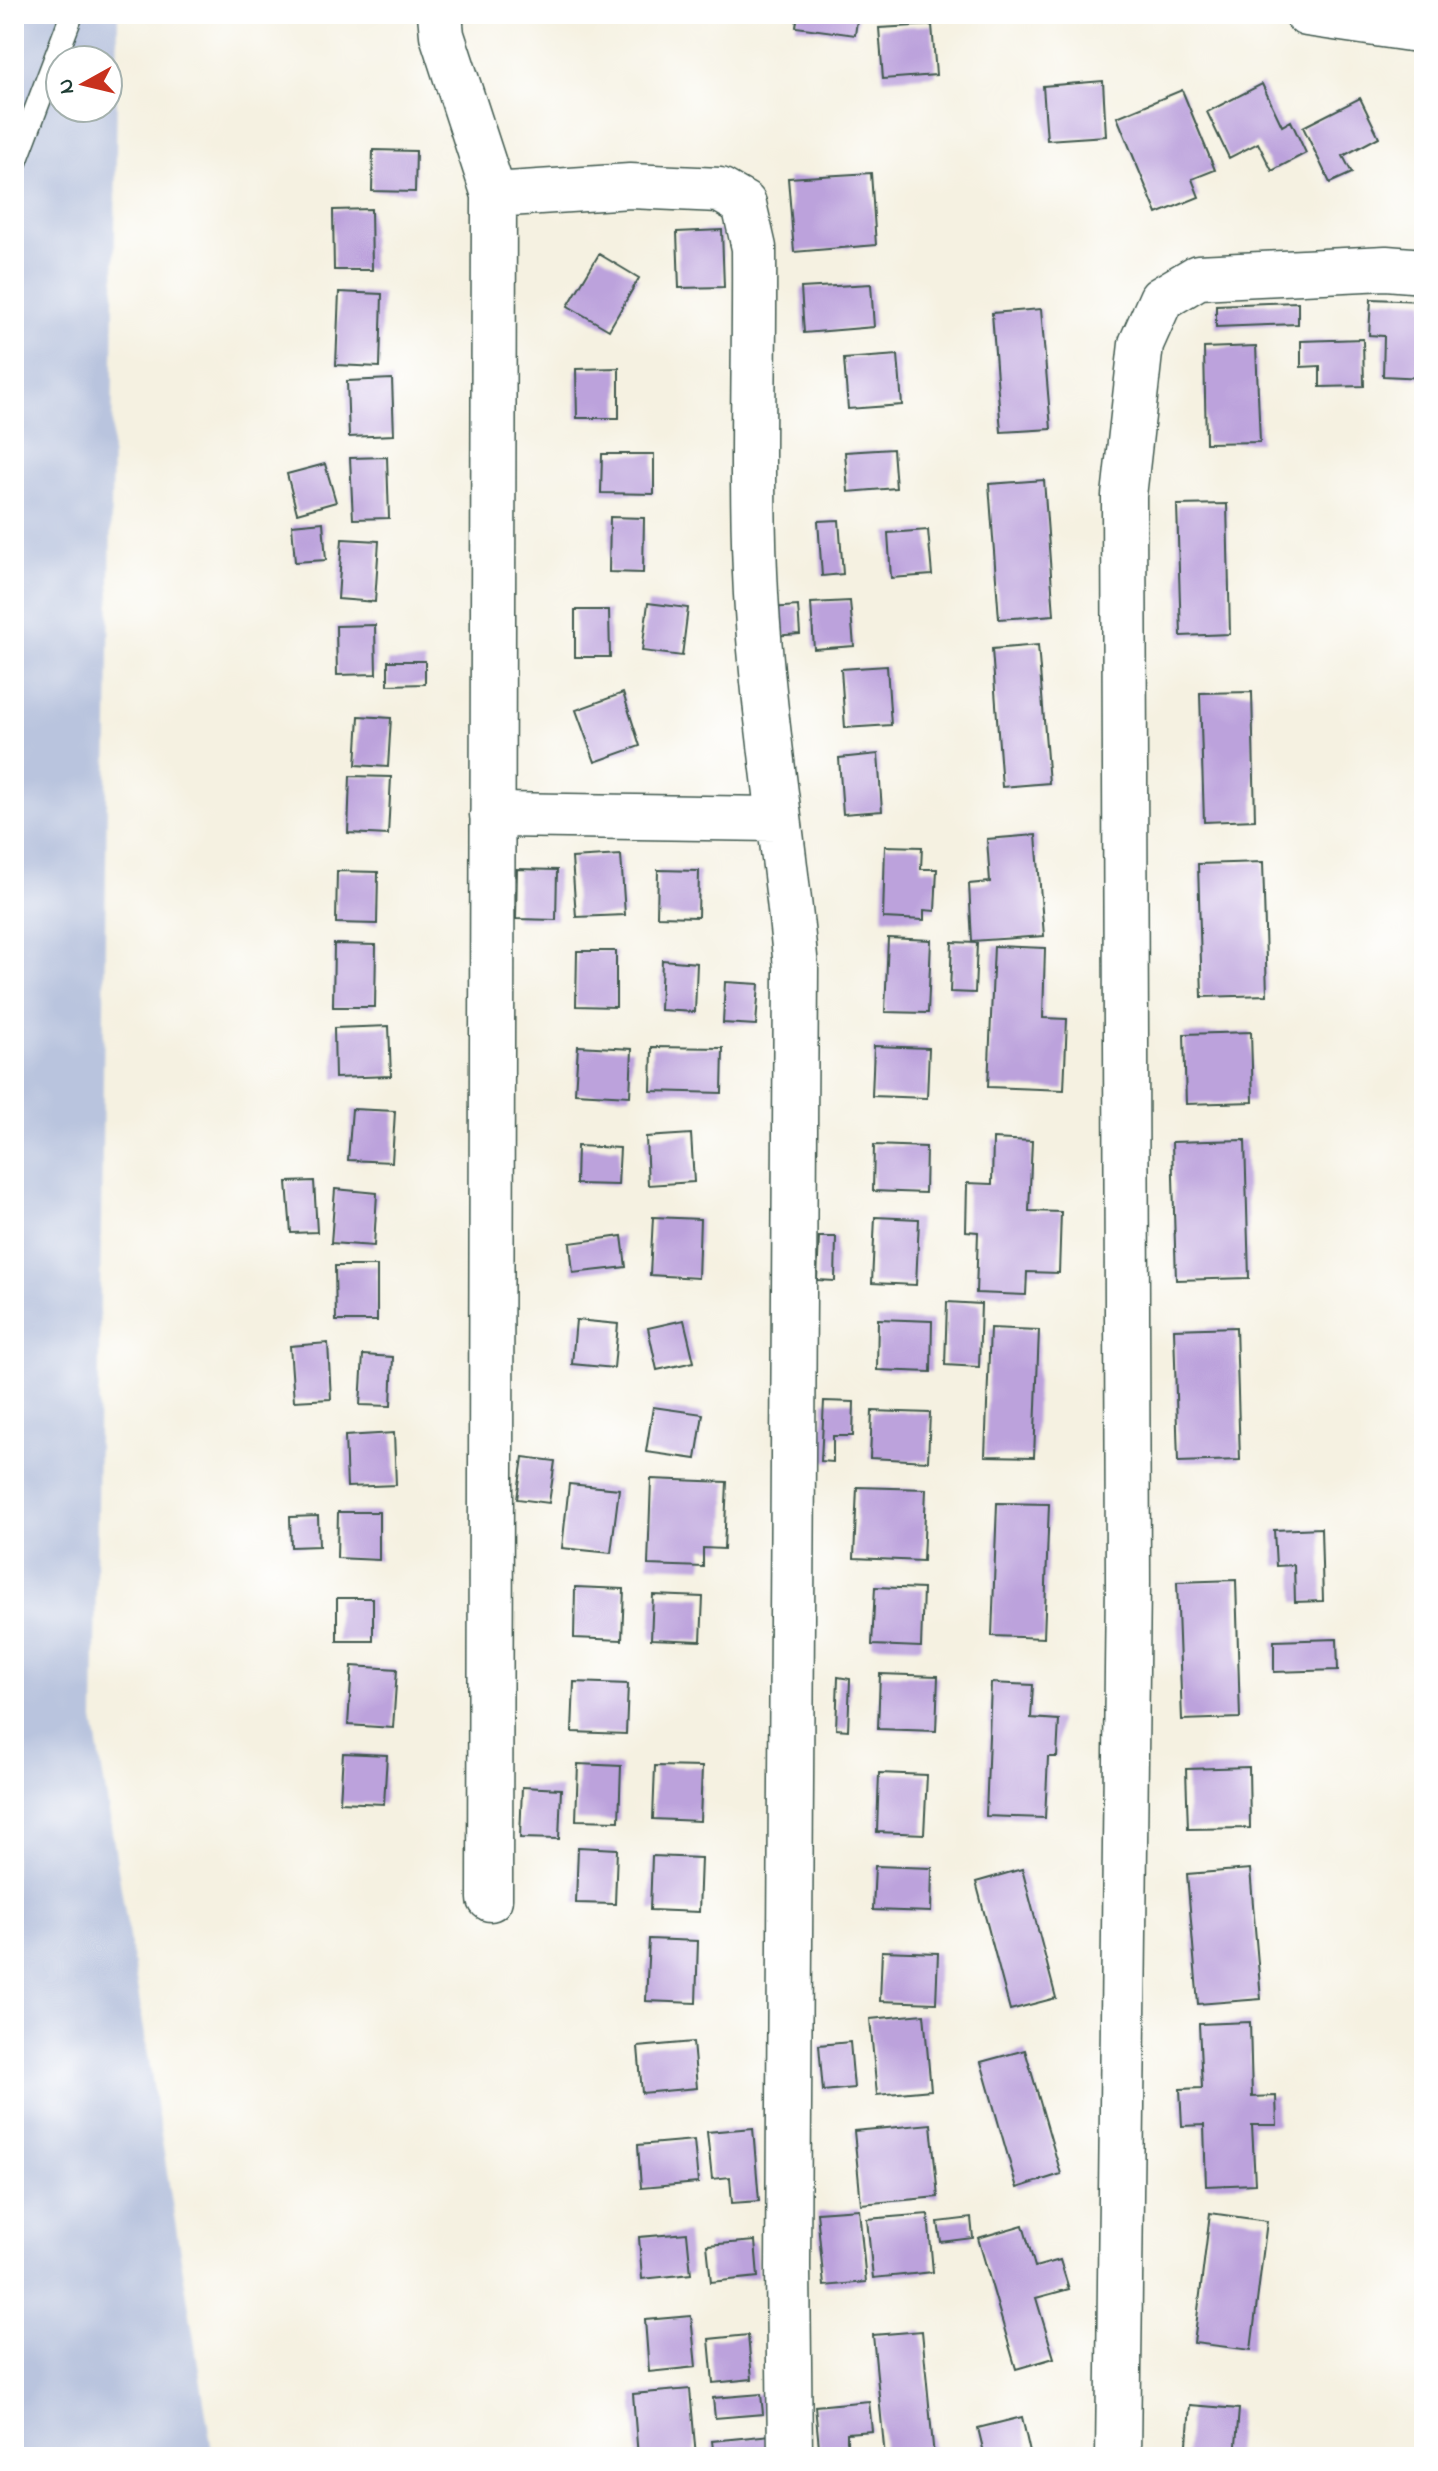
<svg xmlns="http://www.w3.org/2000/svg" width="1438" height="2471" font-family="'Indie Flower',sans-serif">
	<style>
		.industrial { fill: #b9c4de; fill-rule: evenodd }
		.building { fill: #bca2dc }
		.lines { fill: none; stroke-linecap: round; stroke-linejoin: round }
		.lane-casing { stroke: #3f584e; stroke-width: 25 }
		.street-casing { stroke: #3f584e; stroke-width: 47 }
		.lane { stroke: #fff; stroke-width: 22 }
		.street { stroke: #fff; stroke-width: 44 }
	</style>
	<rect width="100%" height="100%" fill="#fff"/>
	<filter id="ink" filterUnits="userSpaceOnUse"><feTurbulence type="fractalNoise" baseFrequency=".0125" numOctaves="2"/><feDisplacementMap in="SourceGraphic" scale="16" xChannelSelector="R" yChannelSelector="G"/><feConvolveMatrix kernelMatrix="1 2 1 2 8 2 1 2 1" color-interpolation-filters="sRGB"/></filter>
	<filter id="wash" filterUnits="userSpaceOnUse"><feTurbulence type="fractalNoise" baseFrequency=".006" numOctaves="4" result="noise"/><feDisplacementMap in="SourceGraphic" scale="32" xChannelSelector="R" yChannelSelector="G"/><feGaussianBlur stdDeviation="1.8" result="paint"/><feColorMatrix in="noise" values="0 0 0 0 0 0 0 0 0 0 0 0 0 0 0 0 0 1.4 0 .05"/><feComposite in="paint" operator="in"/></filter>
	<g filter="url(#wash)">
		<rect width="100%" height="100%" fill="#f5f1e1"/>
		<path class="industrial" d="M14,14h104l-24,1706 119,737h-199zM60,60h48v48h-48z"/>
		<g id="blocks">
			<path class="building" d="M798,14h60l-3,21 -59,-8z
				M932,25l4,50 -53,4 -4,-51z
				M1103,81l3,55 -59,4 -4,-54z
				M1262,84l20,42 9,-5 15,32 -34,18 -14,-28 -29,15 -22,-46z
				M1182,90l33,80 -23,9 7,18 -42,17 -40,-97z
				M1360,98l19,39 -36,19 9,17 -22,10 -27,-56z
				M373,150l43,1 -1,41 -43,-1z
				M871,173l5,72 -82,7 -6,-74z
				M371,209l1,61h-38l-1,-60z
				M722,230l2,57 -45,1 -2,-56z
				M599,254l40,24 -30,52 -41,-24z
				M871,284l3,43 -70,6 -3,-45z
				M339,292l43,2 -2,73 -44,-2z
				M1371,299l53,2v77l-41,-2 1,-40 -15,-1z
				M1298,302v22l-82,3v-22z
				M1041,309l10,120 -50,3 -9,-119z
				M1363,339l1,47 -44,1v-21l-19,1v-26z
				M1256,346l4,96 -54,1 -2,-95z
				M898,355l4,50 -54,4 -4,-50z
				M619,368v50h-42l-1,-49z
				M392,379l2,56 -45,2 -2,-56z
				M893,449l3,39 -48,4 -3,-40z
				M602,454h52v40l-53,-1z
				M387,457l2,61 -36,1 -3,-61z
				M325,464l11,38 -39,11 -10,-39z
				M1044,480l10,135 -55,4 -10,-135z
				M1227,504l3,130 -49,2 -4,-131z
				M610,517l34,1 -1,55 -34,-1z
				M839,520l4,54 -21,2 -4,-55z
				M323,522l3,38 -31,2 -3,-37z
				M928,530l4,45 -41,3 -3,-45z
				M342,539l37,2 -4,61 -37,-3z
				M850,601l4,45 -40,3 -3,-46z
				M648,603l40,5 -6,48 -40,-5z
				M798,606l2,28 -28,2 -2,-28z
				M575,610h34l1,47h-35z
				M375,625l1,49 -39,1 -1,-49z
				M1038,645l11,138 -47,4 -10,-138z
				M388,661h37v23l-37,1z
				M887,666l4,59 -46,3 -4,-59z
				M1252,692l3,128 -51,2 -4,-129z
				M623,693l17,53 -45,16 -19,-52z
				M359,716l32,2 -3,49 -32,-2z
				M878,754l4,57 -39,3 -4,-56z
				M350,776l41,1 -3,58 -40,-2z
				M1036,835l8,101 -72,5 -3,-57 21,-2 -3,-43z
				M885,846l37,1 -1,22h16l-2,42 -11,-1v10l-41,-2z
				M621,855l4,60 -49,2 -4,-59z
				M1263,862l4,133 -65,2 -4,-133z
				M517,869l40,1 -1,50 -40,-1z
				M658,870l41,1 -1,46 -41,-1z
				M337,871l41,1 -1,52 -41,-1z
				M888,938l43,2 -3,73 -43,-1z
				M952,942l25,1 -2,50 -25,-1z
				M334,944l42,1 -1,62h-42z
				M994,946l51,2 -2,70 24,1 -3,71 -76,-3z
				M577,951h39v56l-40,-1z
				M662,960l35,3 -2,49 -35,-2z
				M725,982l34,2 -3,41 -33,-2z
				M389,1026l2,50 -56,2 -1,-50z
				M1251,1032l2,70 -67,2 -2,-70z
				M578,1046l54,3 -2,47 -55,-3z
				M874,1046l55,2 -2,50 -55,-2z
				M652,1047l71,1 -1,45 -71,-2z
				M352,1109l43,2 -3,51 -44,-2z
				M691,1134l3,48 -46,3 -2,-48z
				M993,1139l39,2 -3,70 32,1 -2,61 -32,-1 -1,23 -50,-2 2,-61 -12,-1 1,-48 25,1z
				M1245,1140l4,138 -73,2 -4,-138z
				M874,1145l52,2 -1,46 -52,-2z
				M577,1146l43,2 -2,37 -42,-1z
				M314,1181l3,51 -26,1 -4,-51z
				M335,1189l42,4 -3,53 -43,-3z
				M653,1217l47,2 -2,59 -48,-3z
				M875,1217l44,2 -3,66 -44,-2z
				M622,1236l4,31 -53,6 -3,-30z
				M819,1237h17l-1,44 -18,-1z
				M335,1266h42v55h-41z
				M947,1302l34,2 -2,63 -34,-2z
				M878,1319l54,2 -1,51 -54,-2z
				M576,1320l42,4 -4,44 -42,-4z
				M684,1320l10,42 -37,8 -9,-42z
				M1236,1327l4,133 -62,2 -4,-133z
				M990,1328l49,2 -5,127 -49,-1z
				M328,1343l3,56 -37,2 -4,-55z
				M363,1355l30,2 -2,49 -31,-1z
				M824,1401l30,1 -1,34h-20v26l-12,-1z
				M653,1407l50,7 -7,45 -50,-7z
				M872,1411l58,2 -2,48 -58,-3z
				M394,1433l2,52 -49,2 -2,-51z
				M523,1457l32,4 -6,42 -32,-4z
				M651,1479l76,3 -3,67 -21,-1v19l-55,-2z
				M569,1484l50,5 -8,64 -49,-5z
				M857,1487l69,2 -3,72 -69,-3z
				M997,1503l52,1 -5,134 -52,-2z
				M338,1512h41v48l-42,-2z
				M318,1516l1,30 -28,1 -1,-30z
				M1321,1528l2,73 -28,1 -1,-37 -18,1 -2,-36z
				M1236,1580l4,138 -58,2 -5,-138z
				M575,1587l49,2 -2,51 -48,-2z
				M875,1587l48,2 -2,58 -49,-2z
				M653,1595l50,2 -2,44 -50,-2z
				M337,1598h36v43h-36z
				M1337,1639l1,31 -64,2v-31z
				M352,1666l45,3 -4,59 -45,-3z
				M880,1674l58,2 -2,55 -58,-2z
				M838,1677l12,2 -2,51 -12,-1z
				M574,1682l54,2 -2,50 -54,-2z
				M991,1683l42,2 -2,33 28,2 -2,37h-9l-3,61 -59,-2z
				M343,1753l44,2 -3,49 -44,-2z
				M578,1764l43,2 -2,55 -43,-1z
				M655,1766l47,1 -2,54 -47,-2z
				M1249,1767l1,61 -62,1 -2,-60z
				M879,1773l48,2 -3,59 -47,-2z
				M522,1787l39,2 -2,50 -39,-1z
				M578,1847l39,2 -2,55 -39,-1z
				M652,1856l49,2 -2,54 -49,-2z
				M875,1866l57,2 -1,44 -58,-2z
				M1022,1869l34,129 -46,12 -34,-128z
				M1250,1869l11,130 -63,5 -11,-130z
				M649,1939l49,2 -2,62 -50,-2z
				M882,1951l56,2 -2,50 -56,-2z
				M924,2014l7,76 -54,5 -7,-76z
				M1250,2022l2,75 24,-1 1,29h-25l3,59 -49,2 -2,-61 -22,1 -2,-37 22,-1 -3,-64z
				M693,2042l4,46 -55,5 -4,-46z
				M850,2042l4,46 -31,3 -4,-46z
				M1025,2050l36,124 -44,14 -36,-126z
				M931,2124l7,73 -77,7 -7,-73z
				M753,2128l6,73 -27,2 -2,-26 -18,2 -5,-47z
				M694,2140l4,43 -57,5 -3,-43z
				M859,2209l7,73 -42,4 -7,-74z
				M1210,2213l57,8 -16,129 -57,-7z
				M928,2214l5,58 -60,6 -6,-59z
				M971,2218l2,20 -32,4 -3,-20z
				M1023,2225l12,42 25,-7 9,29 -33,9 18,60 -38,11 -38,-131z
				M687,2233l4,41 -49,5 -3,-42z
				M755,2241l3,36 -47,5 -4,-37z
				M691,2316l5,51 -47,5 -4,-52z
				M922,2331l12,126h-49l-12,-122z
				M748,2335l4,44 -39,4 -4,-44z
				M690,2389l6,68h-58l-5,-63z
				M761,2394l2,20 -48,4 -2,-20z
				M869,2401l3,30 -25,2v12l-5,1 1,11h-23l-5,-51z
				M1190,2405l49,4 -4,48h-49z
				M1022,2417l9,40h-46l-7,-29z
				M771,2435l3,22h-60l-2,-16z"/>
		</g>
	</g>
	<g filter="url(#ink)">
		<use href="#blocks" fill-opacity="0" stroke="#3f584e" stroke-width="2"/>
		<g class="lines">
			<defs>
				<path id="lane" d="M14,167l58,-153"/>
				<path id="street" d="M440,14l2,21 52,160 -4,1704
					M1307,14l117,17
					M494,195l136,-9 90,4 24,14 10,44c1,115 -4,232 2,346 7,126 29,249 40,374l-8,1299 2,190
					M492,815l285,4
					M1118,2457l10,-875 -4,-1086 17,-152 20,-45 37,-22 188,-9 38,3"/>
			</defs>
			<use href="#lane" class="lane-casing"/>
			<use href="#street" class="street-casing"/>
			<use href="#lane" class="lane"/>
			<use href="#street" class="street"/>
		</g>
	</g>
	<rect width="1438" height="2471" fill="none" stroke="#fff" stroke-width="48"/>
	<g transform="translate(84 84) rotate(262)"><circle r="38" fill="#ffffff" stroke="#a5b1ae" stroke-width="2"/>
	<path d="M0-6L14 30L0 20L-14 30Z" fill="#c8321e"/>
	<text y="-12" font-size="22" font-weight="bold" text-anchor="middle" fill="#1f3d34">N</text>
	</g>
</svg>
